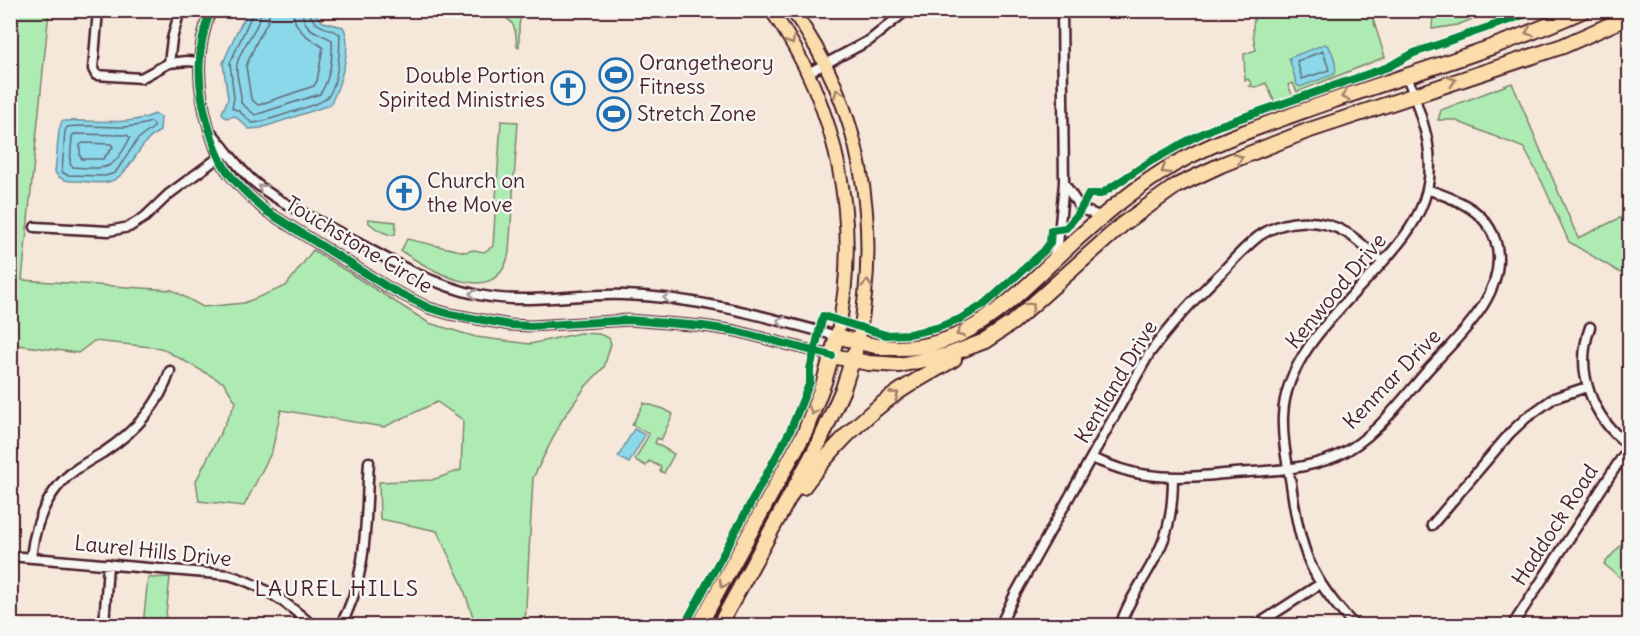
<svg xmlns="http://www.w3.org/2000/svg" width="1640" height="636" font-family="Delius,sans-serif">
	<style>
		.green { fill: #aeebb2; stroke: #7c856e; stroke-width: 1.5 }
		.water { fill: #8ad8e9; stroke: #708e9d; stroke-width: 1.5 }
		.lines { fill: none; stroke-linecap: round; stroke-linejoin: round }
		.shore { stroke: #646977; stroke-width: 1.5 }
		.minor-casing { stroke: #4a1f2b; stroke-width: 13 }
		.primary-casing { stroke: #4a1f2b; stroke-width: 16 }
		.trunk-casing { stroke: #4a1f2b; stroke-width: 18 }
		.minor { stroke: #f6f6f2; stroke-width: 8 }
		.primary { stroke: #faddab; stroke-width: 12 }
		.trunk { stroke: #faddab; stroke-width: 14 }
		.cycleway-casing { stroke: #f6f6f2; stroke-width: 11 }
		.cycleway { stroke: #00873e; stroke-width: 8 }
		.oneway { stroke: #a27e6b }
		.oneway2 { stroke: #a99598 }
		.labels { text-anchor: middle; stroke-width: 5; stroke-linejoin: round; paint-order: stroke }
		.poi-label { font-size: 21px; fill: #4a1f2b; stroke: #f6f6f2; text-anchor: start }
		.street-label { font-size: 21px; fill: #4a1f2b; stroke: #f6f6f2 }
		.neighbourhood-label { font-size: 22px; letter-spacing: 1.5px; fill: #4a1f2b; stroke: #f6f6f2 }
	</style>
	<rect width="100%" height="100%" fill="#f5e7da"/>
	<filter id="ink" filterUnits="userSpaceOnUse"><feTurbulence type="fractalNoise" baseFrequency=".0167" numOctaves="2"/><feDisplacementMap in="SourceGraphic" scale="12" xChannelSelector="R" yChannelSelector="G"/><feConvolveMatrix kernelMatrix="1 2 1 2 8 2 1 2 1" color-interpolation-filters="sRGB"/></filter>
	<g filter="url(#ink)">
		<path class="green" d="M1370,10l15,47 -88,35 -4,-9 -5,2 6,14 -18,6 -10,-22 -10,4 -7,-1 3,-2 -4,-5 -3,2 -1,-27 12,-4c-3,-12 -5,-28 1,-39z
			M49,11l-27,269 150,10 31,17 41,-4 42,-17 27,-36 116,73 47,14 54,7 50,-11 19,1 10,4 2,6 -7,23 -18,19 -24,34 -29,58 -8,147h-51l1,-2 -13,-39 -25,-53 -57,-12 -1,-37 53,-2 29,-10 2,-50 -26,-18 -53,25 -103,-17 -9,41 -28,55 -45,-5 -3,-20 40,-79 -12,-19 -63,-35 -67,-7 -16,12 -67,-9v-307l7,-26z
			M435,11h90c-9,9 -5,24 -6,36h-2c-1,-14 -1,-27 -17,-32l-54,1 -6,-1z
			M1433,11v-1l61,1 -37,14 -25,4z
			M1512,83l66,155 44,-21 5,7h2v54l-60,-36 -26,-58 -19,-36 -70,-28h-16l3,-10z
			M501,121l17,1 -9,130c-11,59 -77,19 -108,-1l6,-12 58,13 9,-2 10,2 9,-6z
			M368,219l28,3 -1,13c-10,0 -18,-5 -26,-12z
			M644,403l20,6 9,5 -12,26 -4,-2 -2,5 19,11 -10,19 -4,-2 1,-4 -12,-6 -3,5 -11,-6 14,-26 -17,-9z
			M1629,536v49l-25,-21z
			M170,577l-5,48h-22l5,-47z"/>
		<path class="water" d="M249,11h64l10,11 20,5c11,18 -4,61 -13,78l-69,23 -12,1 -14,-13 -9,2 -4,-5 6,-14 -5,-36 14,-32z
			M1325,44c8,4 12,22 10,30l-35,13 -3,-2 -8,-27z
			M155,114l6,3 -1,14c-24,12 -29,46 -52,51 -9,2 -20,0 -28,-1 -10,0 -19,1 -25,-9l4,-42 3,-9c32,-2 63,6 93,-7z
			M634,429l11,6 -16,28 -11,-6z"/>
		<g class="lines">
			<path class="shore" d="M254,10l-24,53 4,35 -2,10 7,3 13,12 8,-1c12,-4 60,-17 67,-24 11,-13 13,-47 13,-64 -12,-7 -28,-6 -31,-24
				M261,10c-1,19 -20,35 -24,54 -2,12 5,26 4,39l14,12 65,-21c10,-14 13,-37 12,-54 -13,-8 -29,-8 -30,-30
				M270,10l-2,11 -11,20 -11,25 5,33 7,6 56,-19 3,-5 6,-34c-14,-9 -30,-17 -30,-37
				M1323,51l6,19 -27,9 -5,-18z
				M151,122l3,2v3l-16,12 -23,34 -10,3 -38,-1 -5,-3 3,-41 2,-4c29,-4 56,5 84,-5z
				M74,134l53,1 3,3c-17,34 -23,31 -57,29l-3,-3 2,-28z
				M83,143l28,1 2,3 -10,12h-21l-2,-3v-11z"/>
			<defs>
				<path id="minor" d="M98,10l-5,59 3,6 45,3 28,-15 18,-2 12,1
					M211,10c-16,40 -14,78 -2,118 5,16 9,30 18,43 11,15 25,28 39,40l123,77 40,20 21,6 60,11 21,1 98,-6 74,6 33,5 96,25
					M169,63l3,-24 8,-29
					M808,73l62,-33 37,-30
					M212,133c14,16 25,34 41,48 23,20 52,32 78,47 48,26 95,56 148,67 49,10 96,-2 145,0 73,2 143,22 213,41
					M1064,183l17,26 21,8
					M35,227l74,4 20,-4 16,-10 24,-23 53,-39
					M1053,257l5,-13 6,-61 -2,-173
					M1590,327c-16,45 2,90 39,119
					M1091,458c19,7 37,15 57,17 28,4 57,1 86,-2 35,-2 70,-3 103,-17 37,-17 63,-54 89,-84 30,-34 80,-75 71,-125 -4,-19 -16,-33 -32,-42 -12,-7 -25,-11 -38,-16
					M1432,525l78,-92 16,-15 28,-20 33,-11
					M10,556l219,19c34,10 57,27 84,51
					M31,557c3,-26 10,-51 28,-72 12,-15 29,-23 45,-33 30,-20 55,-46 66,-81
					M104,626l4,-62
					M340,626c29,-50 25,-108 29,-164
					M1000,626l14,-30 135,-242c22,-30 47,-57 74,-83 11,-12 23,-25 36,-35 26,-18 61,-19 88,-3 13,8 24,20 36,29
					M1120,626c9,-29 29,-52 41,-80 10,-21 12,-45 12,-69
					M1255,626l65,-42
					M1355,626c-46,-48 -55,-77 -64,-142 -4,-22 -9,-45 -8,-68 2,-61 61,-110 99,-153 20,-22 38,-44 45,-73 10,-41 -8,-77 -20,-115
					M1512,626l118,-181"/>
				<path id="primary" d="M771,10c67,95 91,213 66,326
					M792,10c71,98 89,215 66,332"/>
				<path id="trunk" d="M832,356l37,7 30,2 49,-10 37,-14 27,-18 111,-99 53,-38 45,-21 86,-34 256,-85 67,-30
					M803,487c25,-34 56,-67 91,-92 19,-14 40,-24 60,-36
					M699,626l106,-194 19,-50 13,-46c19,5 39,12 58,12 75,2 121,-53 171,-99 33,-31 68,-61 107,-84 37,-21 77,-35 116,-49 98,-36 200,-63 295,-106
					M719,626l101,-185 23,-52 12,-37"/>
			</defs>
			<use href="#minor" class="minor-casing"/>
			<use href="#primary" class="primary-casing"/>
			<use href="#trunk" class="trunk-casing"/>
			<use href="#minor" class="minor"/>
			<use href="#primary" class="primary"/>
			<use href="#trunk" class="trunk"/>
			<defs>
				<path id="cycleway" d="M211,10c-16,40 -14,78 -2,118 5,16 9,30 18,43 11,15 25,28 39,40l123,77 40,20 21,6 60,11 21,1 98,-6 74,6 33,5 96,25
					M684,626l106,-195 20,-49v-13l13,-53 63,19 23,-1 28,-6 23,-9 25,-15 59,-53 6,-8 1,-13 15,-2 12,-14 11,-20h12l50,-33 38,-21 29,-14 170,-59 26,-14 124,-43"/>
			</defs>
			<use href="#cycleway" class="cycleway-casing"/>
			<use href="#cycleway" class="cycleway"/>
		</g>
		<defs><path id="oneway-chevron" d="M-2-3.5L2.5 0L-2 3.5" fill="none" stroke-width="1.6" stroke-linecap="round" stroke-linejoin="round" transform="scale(1.5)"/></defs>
		<g class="oneway">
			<use href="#oneway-chevron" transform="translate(1529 32) rotate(159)"/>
			<use href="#oneway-chevron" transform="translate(791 41) rotate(59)"/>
			<use href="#oneway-chevron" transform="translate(1452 81) rotate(-18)"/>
			<use href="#oneway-chevron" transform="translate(838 93) rotate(-112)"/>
			<use href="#oneway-chevron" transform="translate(1345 96) rotate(162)"/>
			<use href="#oneway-chevron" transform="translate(1239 158) rotate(-22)"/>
			<use href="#oneway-chevron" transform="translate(1165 170) rotate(148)"/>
			<use href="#oneway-chevron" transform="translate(867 284) rotate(-85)"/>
			<use href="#oneway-chevron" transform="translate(1031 306) rotate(-42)"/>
			<use href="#oneway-chevron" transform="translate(960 333) rotate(156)"/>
			<use href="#oneway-chevron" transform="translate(895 395) rotate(-36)"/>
			<use href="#oneway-chevron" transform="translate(813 411) rotate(112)"/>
			<use href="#oneway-chevron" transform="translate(723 584) rotate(119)"/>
		</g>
		<g class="oneway2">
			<use href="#oneway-chevron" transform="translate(262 188) rotate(-142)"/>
			<use href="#oneway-chevron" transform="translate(473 294) rotate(-167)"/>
			<use href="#oneway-chevron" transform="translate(667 298) rotate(-172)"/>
			<use href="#oneway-chevron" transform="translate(781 321) rotate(-164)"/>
		</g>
	</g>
	<defs>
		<symbol id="stadium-ring" viewBox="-11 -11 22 22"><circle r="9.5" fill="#f6f6f2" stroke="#1f6fb2" stroke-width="1.5"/><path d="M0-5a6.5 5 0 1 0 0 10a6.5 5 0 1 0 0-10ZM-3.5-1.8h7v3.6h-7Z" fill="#1f6fb2"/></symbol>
		<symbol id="church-ring" viewBox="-11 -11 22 22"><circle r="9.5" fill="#f6f6f2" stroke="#1f6fb2" stroke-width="1.5"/><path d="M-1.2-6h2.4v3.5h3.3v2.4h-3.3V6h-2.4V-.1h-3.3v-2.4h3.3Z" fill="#1f6fb2"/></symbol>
	</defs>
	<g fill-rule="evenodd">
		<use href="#stadium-ring" x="597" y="56" width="38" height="38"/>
		<use href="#church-ring" x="549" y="69" width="38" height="38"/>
		<use href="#stadium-ring" x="595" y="95" width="38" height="38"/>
		<use href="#church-ring" x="385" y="174" width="38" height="38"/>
	</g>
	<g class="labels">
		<g class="poi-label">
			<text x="639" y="70">Orangetheory<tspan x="639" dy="24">Fitness</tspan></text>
			<text x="545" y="83" text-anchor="end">Double Portion<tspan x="545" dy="24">Spirited Ministries</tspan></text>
			<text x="637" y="121">Stretch Zone</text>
			<text x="427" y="188">Church on<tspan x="427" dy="24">the Move</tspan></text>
		</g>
		<g class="street-label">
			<text transform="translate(359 245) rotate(31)" y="7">Touchstone Circle</text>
			<text transform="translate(1336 291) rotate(-50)" y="7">Kenwood Drive</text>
			<text transform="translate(1392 379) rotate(-46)" y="7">Kenmar Drive</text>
			<text transform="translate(1116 382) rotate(-59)" y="7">Kentland Drive</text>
			<text transform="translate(1555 525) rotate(-57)" y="7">Haddock Road</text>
			<text transform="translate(153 551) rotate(6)" y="7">Laurel Hills Drive</text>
		</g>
		<g class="neighbourhood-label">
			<text x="337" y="596">LAUREL HILLS</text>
		</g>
	</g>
	<rect width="1640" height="636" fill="none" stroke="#f6f6f2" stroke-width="36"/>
	<rect x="18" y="18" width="1604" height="600" fill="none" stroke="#4a1f2b" stroke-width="2" filter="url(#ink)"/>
</svg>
